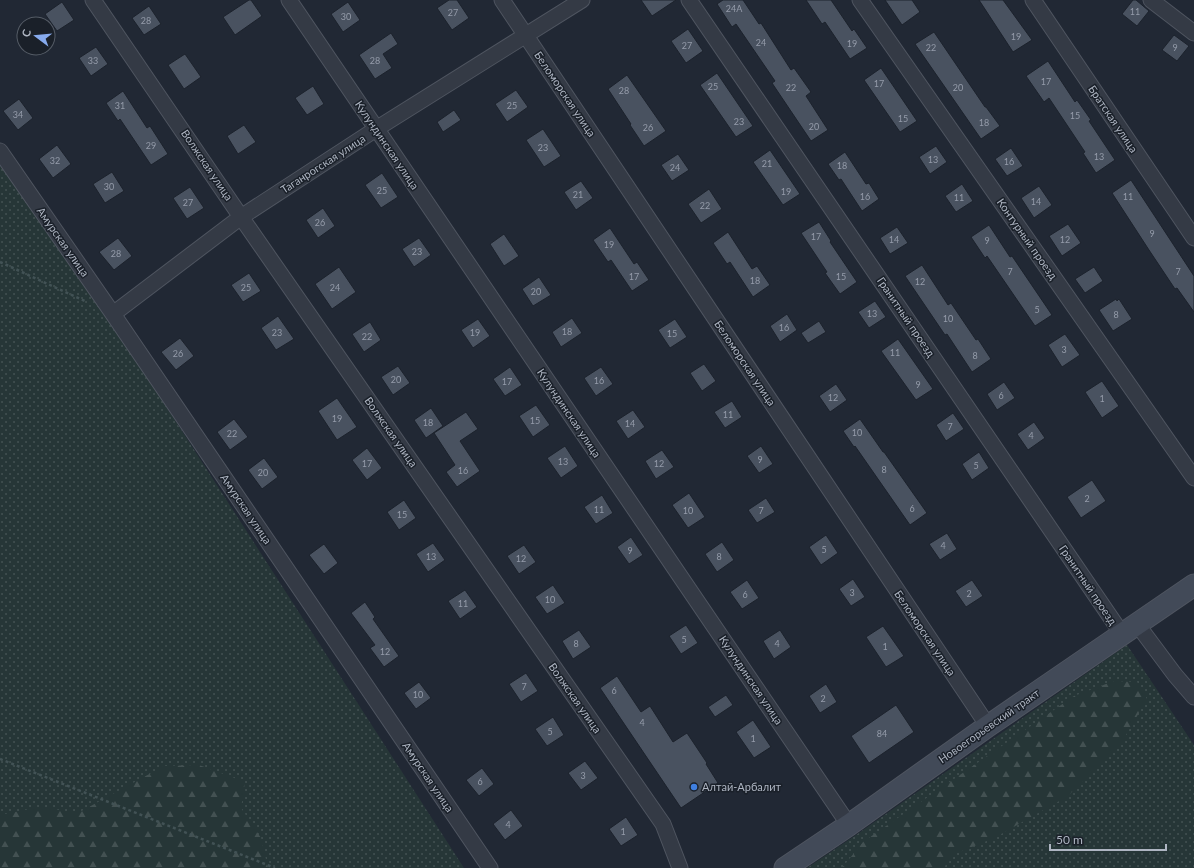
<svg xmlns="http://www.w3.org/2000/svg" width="1194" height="868" font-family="Lato,sans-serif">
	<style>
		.grass { fill: url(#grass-dots) }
		.forest { fill: url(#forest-firs) }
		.building { fill: #495260; stroke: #1c222c }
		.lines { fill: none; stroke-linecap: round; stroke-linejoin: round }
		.minor-casing { stroke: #4f5560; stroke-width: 17 }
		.secondary-casing { stroke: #4f5560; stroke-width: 23 }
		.path { stroke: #425255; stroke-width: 2.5; stroke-dasharray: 3 3; stroke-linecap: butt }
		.minor { stroke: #343a45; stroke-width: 15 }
		.secondary { stroke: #424a58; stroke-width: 21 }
		.shop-dot { fill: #3f7fe0; stroke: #1a2029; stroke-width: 1.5 }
		.labels { text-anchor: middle; stroke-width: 3; stroke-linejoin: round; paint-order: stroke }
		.number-label { font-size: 9px; fill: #959caa }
		.street-label { font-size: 11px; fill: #aeb5c2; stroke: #1a2029 }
		.poi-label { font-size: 11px; fill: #aeb5c2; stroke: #1a2029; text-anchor: start }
	</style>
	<defs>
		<pattern id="grass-dots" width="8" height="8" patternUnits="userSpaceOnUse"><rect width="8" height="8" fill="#263637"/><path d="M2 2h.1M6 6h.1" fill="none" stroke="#435152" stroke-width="1.8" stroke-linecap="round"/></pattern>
		<pattern id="forest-firs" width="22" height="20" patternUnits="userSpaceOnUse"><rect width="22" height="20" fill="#263637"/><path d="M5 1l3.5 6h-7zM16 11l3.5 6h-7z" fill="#435152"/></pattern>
	</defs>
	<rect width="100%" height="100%" fill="#212834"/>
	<path class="grass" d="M0,164l109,154 355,550h-464z
		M1127,645l67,100v123h-387l49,-33z"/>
	<path class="forest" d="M1114,681l23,1 10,17 -24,41 -55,56 -74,42 -37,15 -14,15h-101l21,-26 211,-146z
		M199,765l46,17 -4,26 20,30 7,30h-268v-53l40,-8 38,6 86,-47z"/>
	<path class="building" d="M249,0h2l11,16 -27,19 -12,-18z
		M449,0h8l12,18 -17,12 -15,-22z
		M641,0h35l-24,16z
		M723,0h20l16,24 2,-1 30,47 3,-2 17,24 -5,4 22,34 -17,11 -39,-58 3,-2 -39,-57 -4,3 -15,-23z
		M806,0h25l21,31 2,-2 13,19 -17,11 -25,-37 -3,2z
		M885,0h27l8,12 -18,13z
		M979,0h24l29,40 -19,12z
		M1133,0h3l13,11 -12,15 -15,-12z
		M62,2l12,18 -17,11 -12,-17z
		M348,2l12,18 -17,12 -12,-18z
		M149,6l12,18 -17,11 -12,-17z
		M688,29l15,22 -17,12 -15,-22z
		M934,32l51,75h1l14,19 -19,13 -66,-95z
		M391,33l7,11 -15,10 9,14 -17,11 -16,-24z
		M1174,35l15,11 -12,15 -15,-11z
		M96,47l12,17 -17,12 -12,-18z
		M185,54l16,23 -17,12 -16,-24z
		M1048,61l27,41 2,-2 14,20 -2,1 26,39 -19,13 -13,-20 2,-1 -36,-54 -5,4 -18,-26z
		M881,68l36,53 -17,11 -36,-52z
		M717,73l36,53 -17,11 -36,-52z
		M627,75l39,56 -22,15 -14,-21 1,-1 -23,-35z
		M313,86l11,18 -17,11 -12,-17z
		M516,90l12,17 -21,15 -12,-18z
		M123,91l24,37 3,-2 18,28 -17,11 -31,-46 -2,2 -12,-18z
		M19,99l14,19 -15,12 -15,-19z
		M454,110l7,10 -18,12 -6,-10z
		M244,125l12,17 -18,12 -11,-18z
		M543,129l18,27 -17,11 -18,-27z
		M57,145l14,19 -18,14 -14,-19z
		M936,146l11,16 -17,12 -11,-17z
		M1011,148l12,18 -16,10 -12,-17z
		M770,150l30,44 -17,11 -30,-43z
		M845,152l21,32 3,-1 10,16 -17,12 -21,-32 -2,1 -11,-16z
		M678,154l11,16 -17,11 -11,-16z
		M112,172l12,19 -19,12 -12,-19z
		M382,173l16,24 -17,11 -16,-23z
		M1131,180l63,96v36l-17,-24 -2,1 -26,-39 -37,-57z
		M581,181l12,17 -17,12 -12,-18z
		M962,184l11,17 -17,11 -11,-16z
		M1039,186l13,19 -18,13 -13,-20z
		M190,187l14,21 -17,11 -14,-21z
		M709,189l13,20 -21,14 -13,-19z
		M323,208l12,18 -17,12 -12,-18z
		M819,222l12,19 -1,1 27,40 -17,12 -15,-21 2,-1 -26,-39z
		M1068,224l13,19 -19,13 -13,-20z
		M989,225l21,32 2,-1 40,59 -17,11 -48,-70 -2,2 -14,-21z
		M897,227l11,16 -18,11 -10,-16z
		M610,228l24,36 3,-2 12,18 -17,11 -21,-31 -3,2 -15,-22z
		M728,232l24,37 5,-3 13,19 -17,12 -23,-35 -3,2 -14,-21z
		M504,234l15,22 -15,10 -14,-22z
		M118,238l14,18 -18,14 -15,-18z
		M419,238l12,17 -17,12 -12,-18z
		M922,265l26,40 3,-2 25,37 2,-1 13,20 -19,13 -25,-38 -2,1 -40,-59z
		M339,267l17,25 -24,17 -17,-25z
		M1094,267l9,14 -18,12 -10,-14z
		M249,273l12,18 -18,11 -12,-17z
		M539,277l12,18 -18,11 -11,-17z
		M1116,299l1,2 2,-2 13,20 -19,12 -14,-21z
		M875,301l11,16 -17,11 -11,-16z
		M787,314l10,16 -17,12 -10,-16z
		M278,316l16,23 -18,11 -15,-22z
		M572,318l10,15 -21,14 -9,-15z
		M478,319l12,17 -17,12 -12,-18z
		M675,319l12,18 -17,11 -12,-18z
		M819,321l7,11 -18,11 -7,-10z
		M370,322l11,18 -17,12 -12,-18z
		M1065,334l15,21 -18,12 -14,-22z
		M180,338l14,18 -18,14 -15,-18z
		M898,339l35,50 -17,11 -35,-49z
		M704,364l12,17 -14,10 -12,-18z
		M398,366l12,17 -17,12 -12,-18z
		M510,367l12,18 -17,11 -12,-17z
		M601,367l12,17 -17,12 -12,-18z
		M1102,381l17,25 -17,12 -17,-26z
		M1004,382l11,16 -18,12 -10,-16z
		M836,384l11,16 -17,12 -11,-16z
		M337,398l20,29 -20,13 -19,-29z
		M732,401l10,16 -17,11 -11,-16z
		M536,405l14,20 -17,12 -14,-21z
		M431,408l12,18 -17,12 -12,-18z
		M633,410l12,17 -17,12 -12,-18z
		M466,412l12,17 -18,12 20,30 -23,16 -11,-15 9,-7 -21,-32z
		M953,413l11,16 -18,12 -10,-16z
		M234,419l14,18 -18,13 -13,-18z
		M860,419l23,33h1l43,61 -17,12 -55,-79 -1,1 -11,-16z
		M1034,422l11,16 -17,12 -11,-16z
		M565,446l13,20 -17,12 -14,-20z
		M761,446l12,18 -14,9 -12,-17z
		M367,448l15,20 -15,12 -15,-20z
		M662,450l12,17 -18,12 -11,-18z
		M979,452l10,16 -17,12 -10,-16z
		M264,458l14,19 -16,12 -14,-19z
		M1092,480l14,21 -25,17 -14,-21z
		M689,493l16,24 -17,11 -16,-23z
		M602,495l11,18 -17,11 -12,-17z
		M766,498l9,14 -18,11 -9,-13z
		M404,500l12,18 -17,12 -12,-18z
		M947,533l10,16 -17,11 -11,-16z
		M826,535l12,18 -17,12 -12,-18z
		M631,537l12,18 -14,9 -12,-17z
		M722,542l12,18 -17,12 -12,-18z
		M433,543l12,17 -17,12 -12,-18z
		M324,544l14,19 -14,11 -15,-19z
		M524,545l12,17 -17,12 -12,-18z
		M853,579l12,18 -14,9 -12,-17z
		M747,580l12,18 -17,11 -12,-17z
		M972,580l11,16 -17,11 -11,-16z
		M553,585l12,18 -18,11 -12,-17z
		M465,590l12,17 -17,12 -12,-18z
		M365,602l10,15 -2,2 26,37 -15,11 -14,-19 5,-3 -24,-32z
		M686,625l12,18 -17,11 -12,-18z
		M883,626l21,30 -18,11 -20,-30z
		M579,630l12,17 -18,12 -11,-18z
		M780,630l11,17 -17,12 -11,-18z
		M526,673l12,18 -17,11 -12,-18z
		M617,676l24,36 9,-6 23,36 14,-9 20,30 -1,1 12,19 -37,25 -81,-120z
		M419,682l12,16 -15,11 -12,-16z
		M826,684l11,18 -17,11 -11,-17z
		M726,695l7,10 -18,12 -7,-10z
		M896,705l18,27 -45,31 -18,-27z
		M553,717l11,18 -17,11 -12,-17z
		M753,720l18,27 -17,11 -18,-26z
		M585,761l13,17 -17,12 -13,-17z
		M482,768l12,16 -15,12 -13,-16z
		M511,810l12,16 -18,14 -12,-16z
		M626,817l12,18 -17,11 -12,-17z"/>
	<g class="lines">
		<defs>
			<path id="minor" d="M93,0l148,217 422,607 17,44
				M289,0l560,825
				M502,0l486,726
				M689,0l433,634
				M860,0l334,478
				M1033,0l161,238
				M1151,0l43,33
				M0,151l113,163 377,554
				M113,314l128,-97 135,-88 206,-129
				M1137,624l38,51 19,22"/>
			<path id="secondary" d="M785,868l64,-43 139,-99 206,-141"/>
		</defs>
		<use href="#minor" class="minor-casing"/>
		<use href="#secondary" class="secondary-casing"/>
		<path class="path" d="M0,262l85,39
			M0,759l275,109"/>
		<use href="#minor" class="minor"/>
		<use href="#secondary" class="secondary"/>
	</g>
	<circle class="shop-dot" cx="694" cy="787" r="4"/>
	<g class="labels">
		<g class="number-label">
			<text x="734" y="12">24А</text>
			<text x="1135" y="15">11</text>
			<text x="453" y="16">27</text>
			<text x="346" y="20">30</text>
			<text x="146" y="24">28</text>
			<text x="1016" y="40">19</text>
			<text x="761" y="46">24</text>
			<text x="852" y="47">19</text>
			<text x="687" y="49">27</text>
			<text x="931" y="51">22</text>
			<text x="1175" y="51">9</text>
			<text x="93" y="64">33</text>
			<text x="375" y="64">28</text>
			<text x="1046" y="85">17</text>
			<text x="879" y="87">17</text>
			<text x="713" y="90">25</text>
			<text x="791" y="91">22</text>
			<text x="958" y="91">20</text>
			<text x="624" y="94">28</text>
			<text x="120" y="109">31</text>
			<text x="512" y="109">25</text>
			<text x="18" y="118">34</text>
			<text x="1075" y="119">15</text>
			<text x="903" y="122">15</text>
			<text x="739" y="125">23</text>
			<text x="984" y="126">18</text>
			<text x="814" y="130">20</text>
			<text x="648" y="131">26</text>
			<text x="151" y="149">29</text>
			<text x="543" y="151">23</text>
			<text x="1099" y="160">13</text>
			<text x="933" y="163">13</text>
			<text x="55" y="164">32</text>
			<text x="1009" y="165">16</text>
			<text x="767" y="167">21</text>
			<text x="842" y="169">18</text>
			<text x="675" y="171">24</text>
			<text x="109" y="190">30</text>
			<text x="382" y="194">25</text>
			<text x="786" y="195">19</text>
			<text x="578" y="198">21</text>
			<text x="865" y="200">16</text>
			<text x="1128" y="200">11</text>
			<text x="959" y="201">11</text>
			<text x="1036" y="205">14</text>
			<text x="188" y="206">27</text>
			<text x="705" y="209">22</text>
			<text x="320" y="226">26</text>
			<text x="1152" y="237">9</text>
			<text x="816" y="240">17</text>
			<text x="894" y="243">14</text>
			<text x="1065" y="243">12</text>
			<text x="987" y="244">9</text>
			<text x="609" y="248">19</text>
			<text x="417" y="255">23</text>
			<text x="116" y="257">28</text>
			<text x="1010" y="275">7</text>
			<text x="1178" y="275">7</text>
			<text x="634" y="280">17</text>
			<text x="841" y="280">15</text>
			<text x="755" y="284">18</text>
			<text x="920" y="285">12</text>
			<text x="246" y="291">25</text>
			<text x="335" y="291">24</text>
			<text x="536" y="295">20</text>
			<text x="1037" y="313">5</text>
			<text x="872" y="317">13</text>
			<text x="1116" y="318">8</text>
			<text x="948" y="322">10</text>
			<text x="784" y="331">16</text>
			<text x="567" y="335">18</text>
			<text x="277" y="336">23</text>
			<text x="475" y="336">19</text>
			<text x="672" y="337">15</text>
			<text x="367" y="340">22</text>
			<text x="1064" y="353">3</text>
			<text x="895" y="356">11</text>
			<text x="178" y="357">26</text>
			<text x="975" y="359">8</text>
			<text x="396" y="383">20</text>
			<text x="599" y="384">16</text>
			<text x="507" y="385">17</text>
			<text x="918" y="388">9</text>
			<text x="1001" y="399">6</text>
			<text x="833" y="401">12</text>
			<text x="1102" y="402">1</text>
			<text x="728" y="418">11</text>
			<text x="337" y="422">19</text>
			<text x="535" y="424">15</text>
			<text x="428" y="426">18</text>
			<text x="630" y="427">14</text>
			<text x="950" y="430">7</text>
			<text x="857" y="436">10</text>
			<text x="232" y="437">22</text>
			<text x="1031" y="439">4</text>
			<text x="760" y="463">9</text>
			<text x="563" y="465">13</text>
			<text x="367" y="467">17</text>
			<text x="659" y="467">12</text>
			<text x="976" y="469">5</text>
			<text x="884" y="473">8</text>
			<text x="463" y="474">16</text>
			<text x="263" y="476">20</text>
			<text x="1087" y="502">2</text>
			<text x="912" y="512">6</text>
			<text x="599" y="513">11</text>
			<text x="688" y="514">10</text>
			<text x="761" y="514">7</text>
			<text x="402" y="518">15</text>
			<text x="943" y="549">4</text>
			<text x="824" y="553">5</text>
			<text x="630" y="554">9</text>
			<text x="431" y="560">13</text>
			<text x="719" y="560">8</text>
			<text x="521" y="562">12</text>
			<text x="852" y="596">3</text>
			<text x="969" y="597">2</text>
			<text x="745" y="598">6</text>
			<text x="550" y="603">10</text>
			<text x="463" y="607">11</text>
			<text x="684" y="643">5</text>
			<text x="576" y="647">8</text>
			<text x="777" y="647">4</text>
			<text x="885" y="650">1</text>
			<text x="385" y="655">12</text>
			<text x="524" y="690">7</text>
			<text x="614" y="694">6</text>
			<text x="418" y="698">10</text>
			<text x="823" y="702">2</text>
			<text x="642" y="726">4</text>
			<text x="550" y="735">5</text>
			<text x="882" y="737">84</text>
			<text x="753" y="742">1</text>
			<text x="583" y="779">3</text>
			<text x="480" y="785">6</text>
			<text x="508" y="828">4</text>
			<text x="623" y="835">1</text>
		</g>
		<g class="street-label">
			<text transform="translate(565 94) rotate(56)" y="4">Беломорская улица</text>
			<text transform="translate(1113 119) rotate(56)" y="4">Братская улица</text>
			<text transform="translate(387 145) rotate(56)" y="4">Кулундинская улица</text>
			<text transform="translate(323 164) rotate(-33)" y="4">Таганрогская улица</text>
			<text transform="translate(207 165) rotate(56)" y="4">Волжская улица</text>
			<text transform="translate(1027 239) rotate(55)" y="4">Контурный проезд</text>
			<text transform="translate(63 242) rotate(55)" y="4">Амурская улица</text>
			<text transform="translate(906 317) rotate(56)" y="4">Гранитный проезд</text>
			<text transform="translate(745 363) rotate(56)" y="4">Беломорская улица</text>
			<text transform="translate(569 413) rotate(56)" y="4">Кулундинская улица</text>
			<text transform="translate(391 432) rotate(55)" y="4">Волжская улица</text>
			<text transform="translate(246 509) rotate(56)" y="4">Амурская улица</text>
			<text transform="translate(1088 585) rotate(56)" y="4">Гранитный проезд</text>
			<text transform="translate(925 633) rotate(56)" y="4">Беломорская улица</text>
			<text transform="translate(751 680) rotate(56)" y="4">Кулундинская улица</text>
			<text transform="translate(575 698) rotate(55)" y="4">Волжская улица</text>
			<text transform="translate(989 726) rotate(-35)" y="4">Новоегорьевский тракт</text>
			<text transform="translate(428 777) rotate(56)" y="4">Амурская улица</text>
		</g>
		<g class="poi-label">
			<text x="702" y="791">Алтай-Арбалит</text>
		</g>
	</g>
	<g transform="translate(36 36) rotate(286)"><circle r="19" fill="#1a2029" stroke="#555c66"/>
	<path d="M0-3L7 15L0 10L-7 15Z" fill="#87abee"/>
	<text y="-6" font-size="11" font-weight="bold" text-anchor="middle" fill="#aeb5c2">С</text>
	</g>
	<path d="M1050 844v6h116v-6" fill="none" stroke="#aeb5c2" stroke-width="2"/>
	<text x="1056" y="844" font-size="12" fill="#aeb5c2" stroke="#1a2029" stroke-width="3" paint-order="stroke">50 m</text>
</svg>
